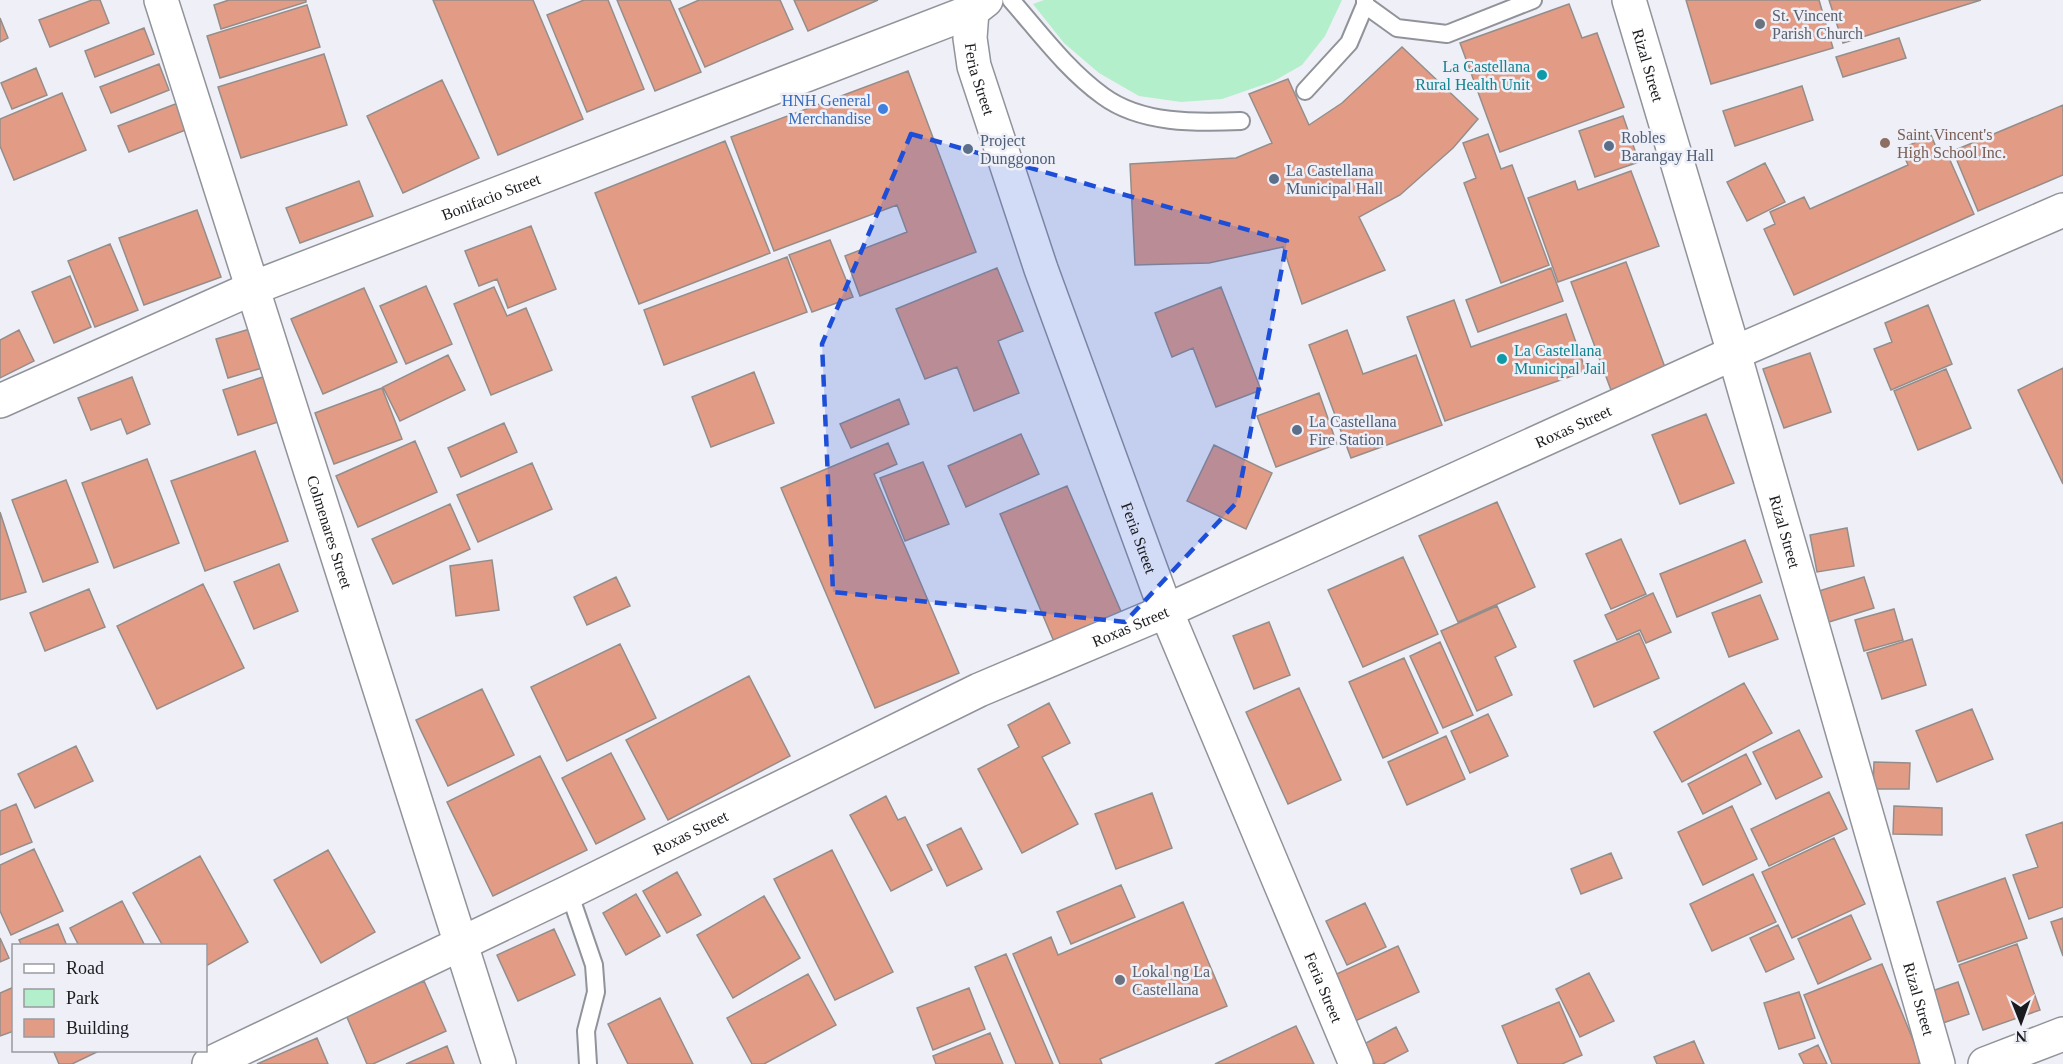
<svg xmlns="http://www.w3.org/2000/svg" width="2063" height="1064" font-family="Georgia,serif">
	<style>
		.green { fill: #b3efca }
		.building { fill: #e29c86; stroke: #958d8a; stroke-width: 1.5 }
		.lines { fill: none; stroke-linecap: round; stroke-linejoin: round }
		.lane-casing { stroke: #91939a; stroke-width: 20 }
		.street-casing { stroke: #91939a; stroke-width: 36 }
		.secondary-casing { stroke: #91939a; stroke-width: 36 }
		.primary-casing { stroke: #91939a; stroke-width: 36 }
		.lane { stroke: #fff; stroke-width: 16 }
		.street { stroke: #fff; stroke-width: 33 }
		.secondary { stroke: #fff; stroke-width: 33 }
		.primary { stroke: #fff; stroke-width: 33 }
		.marked { fill: #1d4ed8; fill-opacity: 0.2; stroke: #1d4ed8; stroke-width: 4.5; stroke-dasharray: 12 8; stroke-linejoin: round }
		.worship-dot { fill: #6b7280; stroke: #eeeff7; stroke-width: 2 }
		.culture-dot { fill: #0f9aa8; stroke: #eeeff7; stroke-width: 2 }
		.shop-dot { fill: #3f7fe0; stroke: #eeeff7; stroke-width: 2 }
		.education-dot { fill: #8d6e63; stroke: #eeeff7; stroke-width: 2 }
		.service-dot { fill: #5c6f8a; stroke: #eeeff7; stroke-width: 2 }
		.labels { text-anchor: middle; stroke-width: 5; stroke-linejoin: round; paint-order: stroke }
		.worship-label { font-size: 16px; fill: #5b616d; stroke: #eeeff7; text-anchor: start }
		.street-label { font-size: 16px; fill: #1a1b1e; stroke: #eeeff7 }
		.culture-label { font-size: 16px; fill: #0d838f; stroke: #eeeff7; text-anchor: end }
		.shop-label { font-size: 16px; fill: #366cbe; stroke: #eeeff7; text-anchor: end }
		.education-label { font-size: 16px; fill: #785e54; stroke: #eeeff7; text-anchor: start }
		.service-label { font-size: 16px; fill: #4e5e75; stroke: #eeeff7; text-anchor: start }
	</style>
	<rect width="100%" height="100%" fill="#eeeff7"/>
	<path class="green" d="M1044,0h298l-17,36 -23,29 -28,16 -52,18 -41,3 -42,-6 -40,-23 -35,-30 -31,-39z"/>
	<path class="building" d="M92,0h8l9,23 -59,24 -11,-27z
		M229,0h77v2l-85,27 -7,-24z
		M433,0h100l50,119 -85,36z
		M584,0h24l36,89 -57,23 -40,-97z
		M617,0h53l31,72 -46,19z
		M699,0h81l13,29 -88,38 -26,-58z
		M794,0h84l-70,31z
		M1686,0h133l14,48 -122,36z
		M1829,0h152l-138,43z
		M1569,4l13,34 15,-5 27,74 -124,45 -40,-109z
		M307,5l13,42 -100,31 -13,-42z
		M0,18l8,20 -8,4z
		M144,28l10,26 -59,23 -10,-26z
		M1899,38l7,20 -63,19 -7,-20z
		M1402,47l76,72 -25,29 -53,47 -41,22 26,53 -83,34 -19,-57 -74,16 -74,2 -5,-101 106,-6 36,-15 -23,-49 39,-15 21,46 33,-22z
		M324,54l23,71 -106,33 -23,-71z
		M159,64l10,26 -58,23 -11,-26z
		M36,68l11,27 -35,14 -11,-26z
		M908,71l68,181 -116,44 -15,-40 62,-24 -10,-27 -123,46 -43,-114z
		M442,80l37,78 -76,35 -36,-77z
		M1802,86l11,34 -78,26 -12,-35z
		M62,93l24,57 -72,30 -14,-34v-27z
		M178,103l10,26 -59,23 -11,-26z
		M2063,105v70l-85,36 -25,-60z
		M1623,116l16,46 -44,15 -16,-46z
		M1488,134l13,35 11,-4 37,100 -48,18 -37,-100 12,-5 -13,-35z
		M1931,135l7,17 7,-3 29,65 -180,81 -30,-66 11,-5 -5,-12 34,-15 6,12 98,-44 -7,-16z
		M725,141l45,112 -131,51 -44,-111z
		M1765,163l20,39 -38,19 -20,-39z
		M1631,171l28,75 -101,36 -30,-84 47,-17 3,9z
		M359,181l14,35 -73,27 -14,-35z
		M197,210l24,67 -77,28 -25,-67z
		M531,226l25,63 -48,19 -11,-29 -18,7 -14,-35z
		M830,240l23,57 -41,15 -23,-57z
		M110,244l28,66 -43,17 -27,-66z
		M787,257l20,55 -143,53 -20,-55z
		M1626,262l40,108 -55,20 -40,-108z
		M997,268l26,63 -25,10 21,52 -45,18 -17,-44 -32,12 -29,-70z
		M1551,268l12,33 -85,31 -12,-32z
		M70,276l21,51 -37,16 -22,-51z
		M426,286l26,58 -46,20 -26,-58z
		M494,287l13,29 19,-8 26,62 -61,25 -37,-91z
		M1221,287l40,103 -45,17 -23,-59 -21,9 -17,-44z
		M364,288l33,74 -74,32 -32,-75z
		M1454,300l17,47 95,-33 20,57 -141,50 -38,-104z
		M1928,305l24,59 -61,26 -17,-41 18,-7 -7,-19z
		M250,329l12,39 -34,10 -12,-39z
		M19,330l15,31 -34,17v-38z
		M1347,330l16,44 53,-19 26,70 -91,33 -42,-113z
		M1810,353l21,59 -47,16 -21,-59z
		M448,355l17,35 -65,31 -17,-34z
		M2063,368v116l-45,-94z
		M1946,369l25,59 -53,22 -24,-59z
		M754,372l20,51 -63,24 -19,-50z
		M266,376l15,45 -43,14 -15,-45z
		M132,377l18,47 -23,10 -6,-15 -30,11 -13,-32z
		M382,388l20,51 -68,25 -19,-51z
		M1319,393l18,51 -61,23 -19,-51z
		M899,399l10,25 -58,24 -11,-24z
		M1706,414l28,69 -54,21 -28,-69z
		M504,423l13,29 -56,25 -13,-29z
		M1021,434l18,40 -73,33 -18,-41z
		M415,441l22,51 -79,35 -22,-51z
		M888,443l9,21 -23,10 85,199 -84,35 -94,-220z
		M1214,445l58,28 -26,56 -59,-28z
		M255,451l33,90 -83,30 -34,-90z
		M147,459l32,84 -65,25 -32,-85z
		M923,462l26,62 -44,17 -25,-63z
		M532,463l20,46 -74,33 -21,-47z
		M66,480l32,82 -55,20 -31,-82z
		M1067,486l59,137 -68,28 -58,-137z
		M1497,502l38,85 -77,35 -39,-86z
		M450,504l20,45 -77,35 -21,-45z
		M0,512l26,80 -26,8z
		M1847,528l7,38 -37,6 -7,-37z
		M1621,539l25,55 -35,15 -25,-55z
		M1745,540l17,42 -85,35 -17,-43z
		M1403,557l35,77 -75,33 -35,-77z
		M492,560l7,50 -43,6 -6,-50z
		M279,564l19,47 -44,18 -20,-47z
		M616,577l14,29 -43,19 -13,-28z
		M1864,577l10,31 -45,14 -10,-31z
		M203,584l41,84 -87,41 -40,-83z
		M89,589l16,38 -60,24 -15,-38z
		M1653,593l18,39 -25,11 -6,-13 -23,10 -12,-25z
		M1760,595l18,44 -49,18 -17,-44z
		M1497,606l19,41 -21,10 17,38 -35,16 -36,-80z
		M1894,609l9,31 -39,11 -9,-31z
		M1269,622l21,53 -36,14 -21,-53z
		M1639,633l20,45 -65,29 -20,-46z
		M1912,639l14,46 -44,14 -15,-46z
		M1440,642l33,73 -30,13 -33,-72z
		M620,644l36,74 -89,43 -36,-74z
		M1404,658l34,75 -55,25 -34,-76z
		M749,676l41,80 -122,64 -42,-80z
		M1744,683l28,50 -90,49 -28,-50z
		M1299,688l42,92 -53,24 -42,-92z
		M482,689l32,66 -66,31 -32,-66z
		M1049,703l21,40 -28,14 36,67 -56,29 -44,-84 41,-22 -11,-22z
		M1972,709l21,50 -56,23 -21,-51z
		M1488,714l20,42 -38,17 -19,-42z
		M1799,730l23,47 -46,22 -23,-47z
		M1446,736l19,43 -58,26 -19,-43z
		M76,746l17,35 -58,27 -17,-34z
		M611,753l34,66 -49,25 -34,-66z
		M1746,754l15,30 -58,30 -15,-30z
		M540,756l47,94 -94,46 -46,-94z
		M1874,762l36,1 -1,26h-36z
		M1829,792l18,37 -78,37 -18,-37z
		M1152,793l20,55 -56,21 -21,-55z
		M886,796l12,24 7,-3 27,53 -41,21 -41,-76z
		M16,804l16,38 -32,13v-44z
		M1732,806l25,53 -54,26 -25,-53z
		M1894,806l48,2v27l-49,-1z
		M2063,822v85l-34,12 -16,-44 25,-8 -12,-32z
		M961,828l21,41 -35,17 -20,-41z
		M1834,838l31,66 -73,34 -30,-66z
		M34,849l29,62 -52,24 -11,-24v-46z
		M328,850l47,82 -54,31 -47,-83z
		M832,850l61,122 -58,28 -61,-121z
		M1611,853l11,25 -41,16 -10,-25z
		M200,856l48,86 -42,24v-20h-43l-30,-53z
		M677,872l24,43 -34,18 -24,-42z
		M1753,874l23,48 -64,29 -22,-47z
		M2005,878l22,60 -69,24 -21,-60z
		M1121,885l14,32 -64,27 -14,-32z
		M636,894l24,42 -34,19 -23,-42z
		M764,896l36,62 -67,40 -36,-63z
		M122,901l22,43 -4,2h-61l-9,-18z
		M1183,902l44,104 -127,53 2,5h-42l-47,-110 38,-17 7,18z
		M1365,903l21,44 -39,18 -21,-44z
		M1851,915l20,44 -53,25 -20,-45z
		M2063,918v38l-12,-34z
		M58,924l9,22h-45l-3,-6z
		M1778,925l16,34 -28,13 -16,-34z
		M554,929l21,46 -57,26 -21,-46z
		M0,938l9,20 -9,4z
		M2017,944l23,66 -57,20 -24,-65z
		M1398,946l21,46 -66,30 -21,-46z
		M1006,954l47,110h-37l-41,-97z
		M1882,964l40,98 -5,2h-85l-28,-69z
		M1589,973l25,48 -34,16 -24,-48z
		M808,974l28,51 -72,39h-12l-25,-46z
		M424,981l22,50 -73,33h-6l-21,-49z
		M1958,982l11,32 -26,9 -11,-32z
		M14,987v44l-14,5v-43z
		M969,988l16,41 -52,21 -16,-42z
		M1799,992l16,46 -36,11 -15,-46z
		M660,998l33,66h-65l-20,-40z
		M1559,1002l23,53 -20,9h-44l-16,-38z
		M1296,1026l18,38h-99z
		M1396,1027l12,24 -25,13h-8l-11,-20z
		M990,1033l13,31h-67l-3,-8z
		M317,1038l11,26h-71z
		M1694,1041l10,23h-47l-3,-7z
		M1818,1045l9,19h-23l-5,-10z
		M447,1046l7,18h-48z
		M53,1050h45l1,1 -27,13h-13z"/>
	<g class="lines">
		<defs>
			<path id="lane" d="M1011,0c29,33 56,70 92,96 38,28 93,27 138,25
				M1365,5l32,23 50,6 86,-34
				M1305,91l44,-48 16,-38v-5
				M569,892l25,73 2,27 -10,39 2,33"/>
			<g id="street">
				<path id="s1" d="M161,0l338,1064"/>
				<path id="s2" d="M1629,0l105,353 204,711"/>
				<path id="s3" d="M209,1064l360,-172 410,-202 187,-79 568,-258 329,-143"/>
				<path d="M1985,1064l78,-30"/>
			</g>
			<g id="secondary">
				<path id="s4" d="M0,401l253,-113 719,-277"/>
			</g>
			<g id="primary">
				<path id="s5" d="M986,0l-14,11 -2,27 4,28 67,203 125,342 190,453"/>
			</g>
		</defs>
		<use href="#lane" class="lane-casing"/>
		<use href="#street" class="street-casing"/>
		<use href="#secondary" class="secondary-casing"/>
		<use href="#primary" class="primary-casing"/>
		<use href="#lane" class="lane"/>
		<use href="#street" class="street"/>
		<use href="#secondary" class="secondary"/>
		<use href="#primary" class="primary"/>
	</g>
	<path class="marked" d="M911,134l376,107 -50,261 -112,120 -292,-30 -11,-248z"/>
	<g class="worship-dot">
		<circle cx="1760" cy="24" r="6"/>
		<circle cx="1120" cy="980" r="6"/>
	</g>
	<g class="culture-dot">
		<circle cx="1542" cy="75" r="6"/>
		<circle cx="1502" cy="359" r="6"/>
	</g>
	<circle class="shop-dot" cx="883" cy="109" r="6"/>
	<circle class="education-dot" cx="1885" cy="143" r="6"/>
	<g class="service-dot">
		<circle cx="1609" cy="146" r="6"/>
		<circle cx="968" cy="149" r="6"/>
		<circle cx="1274" cy="179" r="6"/>
		<circle cx="1297" cy="430" r="6"/>
	</g>
	<g class="labels">
		<g class="worship-label">
			<text x="1772" y="21">St. Vincent<tspan x="1772" dy="18">Parish Church</tspan></text>
			<text x="1132" y="977">Lokal ng La<tspan x="1132" dy="18">Castellana</tspan></text>
		</g>
		<g class="street-label">
			<text dy="6" stroke="none"><textPath href="#s2" startOffset="68">Rizal Street</textPath></text>
			<text dy="6" stroke="none"><textPath href="#s5" startOffset="87">Feria Street</textPath></text>
			<text dy="6" stroke="none"><textPath href="#s4" startOffset="532">Bonifacio Street</textPath></text>
			<text dy="6" stroke="none"><textPath href="#s3" startOffset="1506">Roxas Street</textPath></text>
			<text dy="6" stroke="none"><textPath href="#s2" startOffset="554">Rizal Street</textPath></text>
			<text dy="6" stroke="none"><textPath href="#s1" startOffset="558">Colmenares Street</textPath></text>
			<text dy="6" stroke="none"><textPath href="#s5" startOffset="573">Feria Street</textPath></text>
			<text dy="6" stroke="none"><textPath href="#s3" startOffset="1020">Roxas Street</textPath></text>
			<text dy="6" stroke="none"><textPath href="#s3" startOffset="534">Roxas Street</textPath></text>
			<text dy="6" stroke="none"><textPath href="#s5" startOffset="1059">Feria Street</textPath></text>
			<text dy="6" stroke="none"><textPath href="#s2" startOffset="1040">Rizal Street</textPath></text>
		</g>
		<g class="culture-label">
			<text x="1530" y="72">La Castellana<tspan x="1530" dy="18">Rural Health Unit</tspan></text>
			<text x="1514" y="356" text-anchor="start">La Castellana<tspan x="1514" dy="18">Municipal Jail</tspan></text>
		</g>
		<g class="shop-label">
			<text x="871" y="106">HNH General<tspan x="871" dy="18">Merchandise</tspan></text>
		</g>
		<g class="education-label">
			<text x="1897" y="140">Saint Vincent's<tspan x="1897" dy="18">High School Inc.</tspan></text>
		</g>
		<g class="service-label">
			<text x="1621" y="143">Robles<tspan x="1621" dy="18">Barangay Hall</tspan></text>
			<text x="980" y="146">Project<tspan x="980" dy="18">Dunggonon</tspan></text>
			<text x="1286" y="176">La Castellana<tspan x="1286" dy="18">Municipal Hall</tspan></text>
			<text x="1309" y="427">La Castellana<tspan x="1309" dy="18">Fire Station</tspan></text>
		</g>
	</g>
	<rect x="12" y="944" width="195" height="108" fill="#eeeff7" stroke="#999aa0" stroke-width="1.5"/>
	<rect x="24" y="964" width="30" height="9" fill="#ffffff" stroke="#999aa0" stroke-width="1.5"/>
	<text x="66" y="974" font-size="18" fill="#1a1b1e">Road</text>
	<rect x="24" y="989" width="30" height="18" fill="#b3efca" stroke="#999aa0" stroke-width="1.5"/>
	<text x="66" y="1004" font-size="18" fill="#1a1b1e">Park</text>
	<rect x="24" y="1019" width="30" height="18" fill="#e29c86" stroke="#999aa0" stroke-width="1.5"/>
	<text x="66" y="1034" font-size="18" fill="#1a1b1e">Building</text>
	<g transform="translate(2021 1022) rotate(179)" stroke="#eeeff7" stroke-width="4.5" paint-order="stroke">
	<path d="M0-4.5L10 22L0 15L-10 22Z" fill="#1a1b1e"/>
	<text y="-9" font-size="16" font-weight="bold" text-anchor="middle" fill="#1a1b1e">N</text>
	</g>
</svg>
